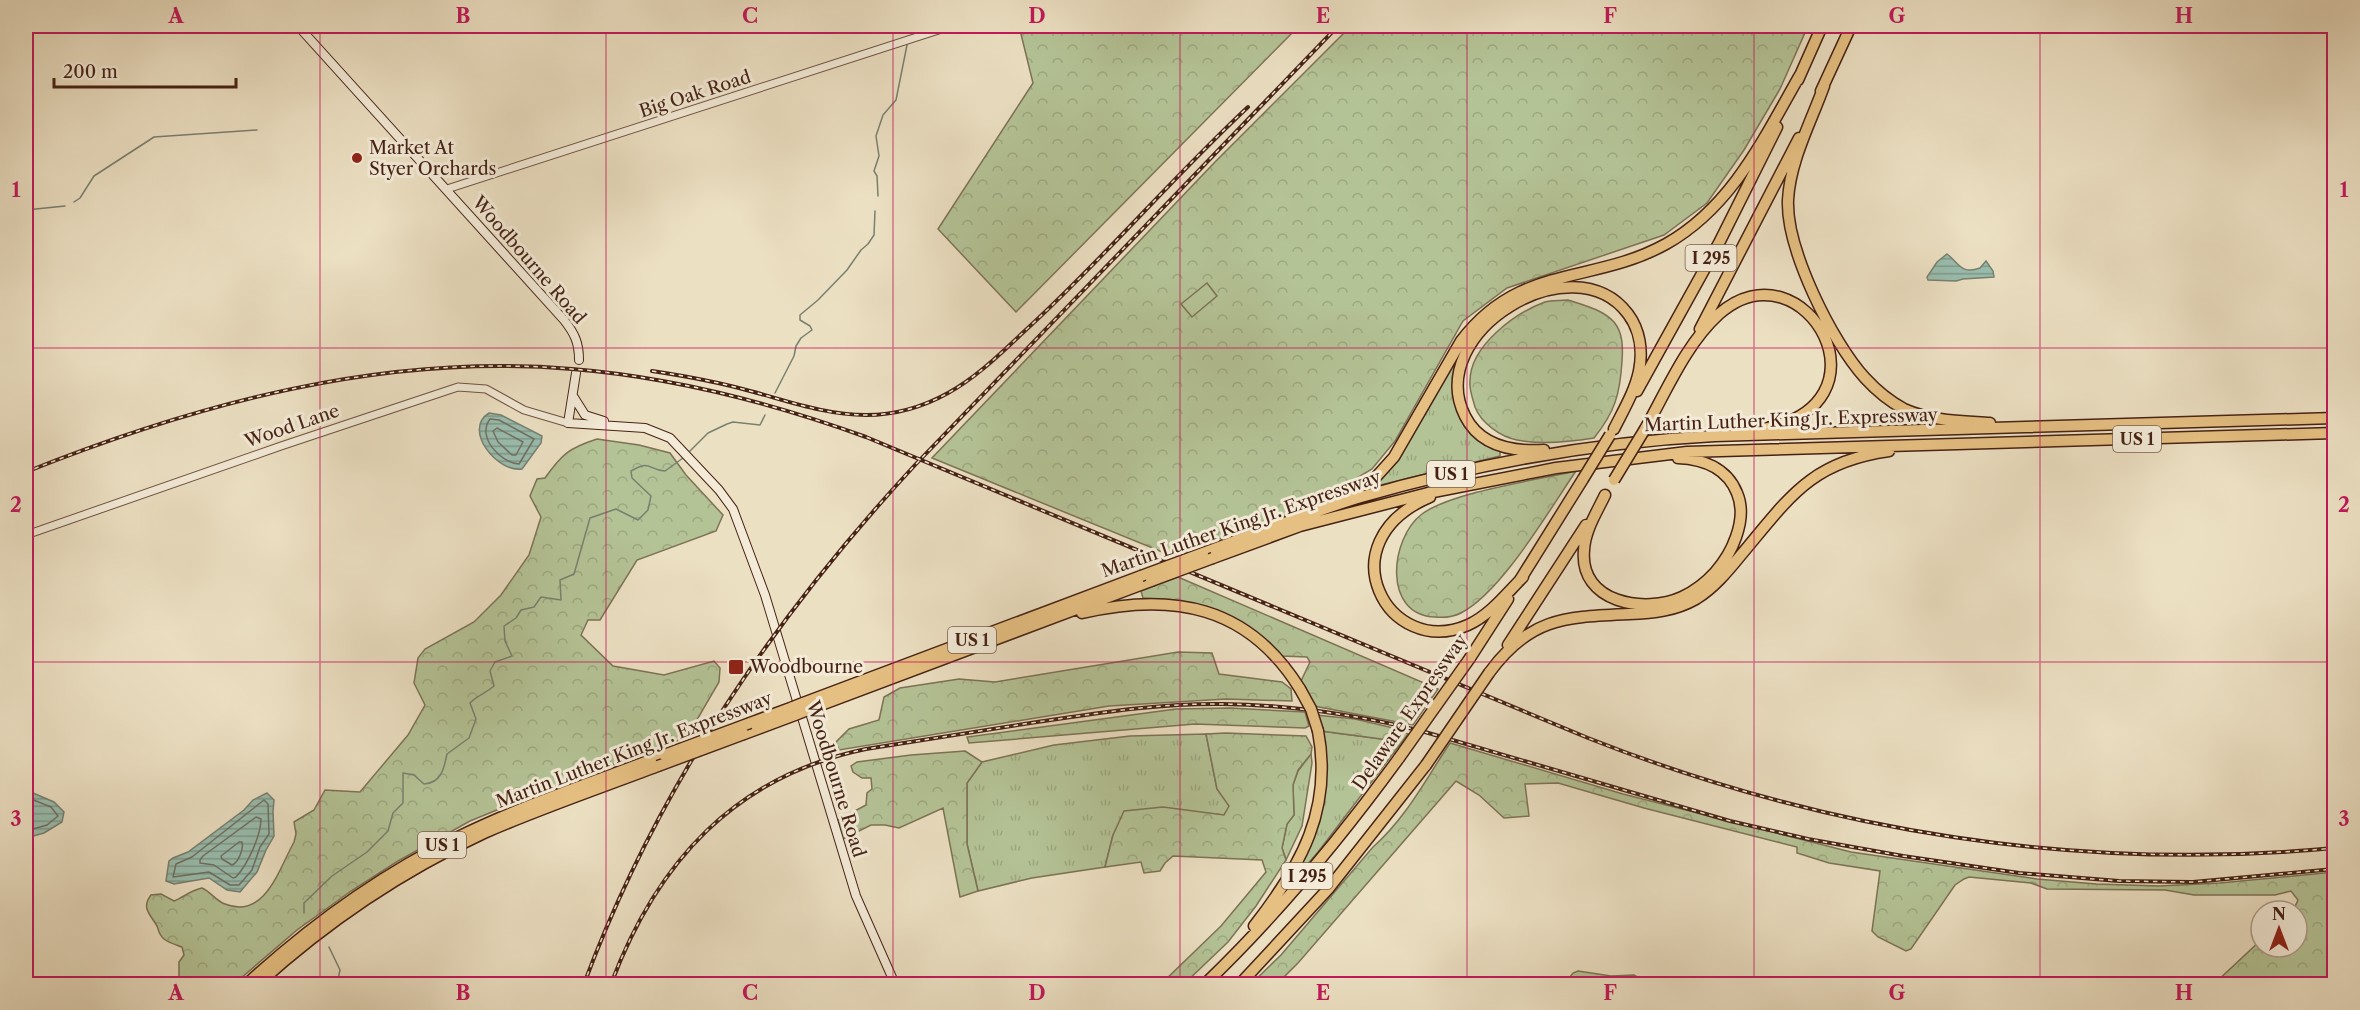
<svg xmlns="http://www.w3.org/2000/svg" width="2360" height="1010" font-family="'Libre Caslon Text',serif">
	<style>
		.grass { fill: url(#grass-tufts); stroke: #7d7256; stroke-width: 1.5 }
		.forest { fill: url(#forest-crowns); stroke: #7d7256; stroke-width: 1.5 }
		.pitch { fill: #b4c396; stroke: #7d7256; stroke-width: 1.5 }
		.water { fill: url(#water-rules); stroke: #788071; stroke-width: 1.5 }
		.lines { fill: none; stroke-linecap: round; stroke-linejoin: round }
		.shore { stroke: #707062; stroke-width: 1.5 }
		.stream { stroke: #788071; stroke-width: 1.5 }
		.tertiary-casing { stroke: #705240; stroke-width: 9 }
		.secondary-casing { stroke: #462215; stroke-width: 10 }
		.motorway-casing { stroke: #462215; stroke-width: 13 }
		.tertiary { stroke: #f3ebd8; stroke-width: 7 }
		.secondary { stroke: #f3ebd8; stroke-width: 8 }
		.motorway { stroke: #e6c082; stroke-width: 10 }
		.rail-casing { stroke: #462215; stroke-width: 4 }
		.rail { stroke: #f3ebd8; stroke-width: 1.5; stroke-dasharray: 4.5; stroke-linecap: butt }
		.motorway-bridge-casing { stroke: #462215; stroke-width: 13; stroke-linecap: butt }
		.motorway-bridge { stroke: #e6c082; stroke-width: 10 }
		.grid { fill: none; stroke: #c2185b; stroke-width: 1.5; stroke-opacity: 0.55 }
		.poi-dot { fill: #8f2418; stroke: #f3ebd8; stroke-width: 2 }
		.labels { text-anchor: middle; stroke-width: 6; stroke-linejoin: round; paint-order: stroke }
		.shield { fill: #f3ebd8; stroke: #7a5e50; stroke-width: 1.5 }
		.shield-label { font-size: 16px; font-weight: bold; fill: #462215 }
		.street-label { font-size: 18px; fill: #462215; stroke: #f3ebd8 }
		.poi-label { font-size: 18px; fill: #462215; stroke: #f3ebd8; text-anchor: start }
		.neatline { fill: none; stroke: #c2185b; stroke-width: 2 }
		.grid-label { font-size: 20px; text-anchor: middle; font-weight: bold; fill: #c2185b }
	</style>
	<defs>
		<pattern id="grass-tufts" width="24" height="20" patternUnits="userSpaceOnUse" patternTransform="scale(1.5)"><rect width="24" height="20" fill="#b4c396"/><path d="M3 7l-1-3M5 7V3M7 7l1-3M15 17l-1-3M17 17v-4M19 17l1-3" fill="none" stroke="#9ca780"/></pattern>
		<pattern id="forest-crowns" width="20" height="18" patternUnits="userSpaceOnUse" patternTransform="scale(1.5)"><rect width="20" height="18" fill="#b4c396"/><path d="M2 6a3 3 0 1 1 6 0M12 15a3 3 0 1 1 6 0" fill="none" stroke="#9ca780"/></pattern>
		<pattern id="water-rules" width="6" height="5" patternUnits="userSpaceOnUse" patternTransform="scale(1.5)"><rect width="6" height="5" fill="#99beaf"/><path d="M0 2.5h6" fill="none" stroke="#7f9a8d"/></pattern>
	</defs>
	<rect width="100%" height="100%" fill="#ece0c3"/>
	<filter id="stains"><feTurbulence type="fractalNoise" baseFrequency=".00333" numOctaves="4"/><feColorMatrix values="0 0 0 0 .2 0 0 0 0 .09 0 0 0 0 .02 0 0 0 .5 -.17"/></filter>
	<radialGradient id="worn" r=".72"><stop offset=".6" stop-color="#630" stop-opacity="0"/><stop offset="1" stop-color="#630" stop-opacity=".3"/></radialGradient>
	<path class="grass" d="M1461,350c-7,25 -13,57 8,78 9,9 21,15 31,23v5l-136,33 19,-15z
		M1398,729l10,5 -90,118 -36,42 34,-65 5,-98 68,9 8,-5z
		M1206,734l11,55 13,17 -6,9 -21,-2 -90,22 -8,32 -73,11 -54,13 -11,-47v-61l15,-21 72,-17 76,-9z
		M1311,754l1,9 -10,63 -16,34 -4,-12 5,-24 7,-9 -1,-30 5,-14z"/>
	<path class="forest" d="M1019,26h280l-283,286 -78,-83 95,-146z
		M1351,26h457l-28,63 -36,61 -37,53 -43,32 -157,53 -44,33 -68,120 -23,28 -61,37 -139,50 -240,-98 283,-296z
		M1568,300c15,5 34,9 46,22 9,11 9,25 8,39 -2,33 -7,51 -28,77 -25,4 -52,7 -77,2 -16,-3 -36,-17 -42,-33 -2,-8 -6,-17 -5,-26 0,-35 45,-68 75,-79 7,-2 15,-1 23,-2z
		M597,439l42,6 31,8 16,22 37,40 -7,16 -79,29 -37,60h-12l-7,15 32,31 51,9 50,-14 6,7 -1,14 -32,55 -134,50 -83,34 -72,40 -47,30 -54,39 -63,54h-55v-22l5,-7 -2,-8c-5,-2 -13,-4 -18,-8 -5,-4 -5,-8 -7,-13 -7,-12 -16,-18 -6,-31l10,-1 13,7c10,-4 17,-11 28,-13 9,4 14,13 23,16 40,16 54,-35 69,-62l2,-8 -2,-12 20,-12 11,-20 35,2 48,-57 17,-30 -11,-22 4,-25 7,-9 49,-27 27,-27 28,-40 12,-38 -11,-21 7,-17 8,-1c17,-24 24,-30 52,-39z
		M1576,471c-27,39 -74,121 -115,142 -8,4 -17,5 -26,4 -53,-2 -45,-79 -13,-103 30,-22 115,-34 154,-43z
		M1178,577l260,112 -25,36 -99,-19 -13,-25 9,-19 -3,-5 -25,-1 -28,-25 -51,-25 -22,-5 -38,-3 -2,-7z
		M1178,652l34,1 7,21 63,8 9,7 1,12 -66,-2 -117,7 -270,44 -3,-8 13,-13 30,-9 5,-23 16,-9 59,-9 36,3z
		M1230,708l75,4 4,14 -4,2 -110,-4 -226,19 -2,-6 209,-28z
		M1316,715l39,4 43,10 -1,6 -8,5 -68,-9z
		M1226,733l80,3 6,11 -1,7 -13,16 -5,15 1,30 -7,9 -5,24 4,12 -30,46 -28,36 -44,42h-23l60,-58 45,-54 -4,-12 -89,-4 -8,7 -5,8 -16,2 -3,-11 -36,5 8,-32 11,-24 39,-4 61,8 5,-9 -12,-17 -11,-55z
		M1450,743l173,51 228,58 186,27 59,5 63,2 61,-3 114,-11v112h-120l47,-44v7h36v-36h-4l5,-11 -7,-9 -16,4h-81l-29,-5 -118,-1 -16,-6 -62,-6 -5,2 -9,6 -44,64 -5,2 -28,-14 -6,-6 8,-60 -51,-8 -32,-10v-6l-153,-39 -86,-25 -33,1 4,32 -25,2 -25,-23 -23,-14 -158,182 -14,14 -3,7h-30l30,-29 92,-108c33,-29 53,-68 77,-104z
		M965,751l17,11 -15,21v61l11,47 -18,6 -17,-89 -44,20 -14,-3h-14l-28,14 -5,-19 28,-15 1,-12 5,-4 -1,-11h-9l-9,-6 -2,-6 6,-4 54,-7z
		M1578,971l33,5 23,-1 5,3v6h-75l9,-11z"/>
	<path class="pitch" d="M1207,283l10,13 -25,21 -11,-13z"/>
	<path class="water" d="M1947,254c12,9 14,21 33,14l6,-7 7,10 1,6 -31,2 -7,2 -28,-1 -1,-3 10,-15z
		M489,413l12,2 41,21 -1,7 -19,26c-24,4 -60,-39 -33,-56z
		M26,790l28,12 10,10 -2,10 -18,11 -18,5z
		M267,793l7,7 -1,11 1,25 -8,14 -9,22 -17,20 -13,-2 -18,-12 -35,6 -8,-3 3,-20 4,-3 15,-6 56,-42 9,-10z"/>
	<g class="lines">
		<path class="shore" d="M490,419l9,1 35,19 -15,25c-18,-1 -43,-27 -29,-45z
			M497,428l26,14 -7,13h-4l-14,-13 -5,-11z
			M26,797l25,10 7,9 -11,9 -21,6
			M264,800l4,4 1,30 -9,13 -8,23 -13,15h-9l-21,-13 -36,5 3,-13 16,-7z
			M256,817l5,2c0,16 -13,45 -25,58l-3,1 -19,-13 -14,-2v-3l3,-4z
			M239,842h3c2,7 -4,21 -10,23l-10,-6 -1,-3z"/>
		<path class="stream" d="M903,26v7
			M878,196l-1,-20 -3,-5 5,-15 -3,-20 7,-21 13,-15 11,-55
			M74,202l6,-4 14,-22 60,-39 103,-7
			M26,210l39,-4
			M775,393l19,-37 2,-10 5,-8 11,-8 -2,-4 -10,-6v-5l18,-15 29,-30 14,-20 7,-6 6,-9 1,-24
			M690,451l18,-18 19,-9 6,-2 27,3 5,-10
			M304,913v-10l28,-27 35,-24 21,-21 5,-18 10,-10v-30l11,2 10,9c17,-1 20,-15 23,-30l22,-16 7,-19 -6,-16c8,-8 15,-9 24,-17l-4,-15 5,-9 17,-6 -7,-15 -1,-15 12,-8 5,-8 13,-3 7,-10 20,3 -1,-20 14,-6 16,-56 26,-9 22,11 10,-10 3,-14 -19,-18 -1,-7c21,-12 16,-1 34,0l18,-13
			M329,947l11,23 -3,14"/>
		<defs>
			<path id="tertiary" d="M447,189l504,-163
				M26,535l255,-89 177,-59 28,2 38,21 44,13"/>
			<path id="secondary" d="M298,26l266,294c11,14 15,23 15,40
				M576,373l-8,50 77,5 25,10 49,52 14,19 32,86 91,301 39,88
				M573,396l12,19 19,6"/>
			<path id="motorway" d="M1798,80l24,-54
				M1824,86c-13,36 -34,75 -36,114 -2,49 44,142 77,178 11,12 24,23 39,31 27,12 57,12 86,14
				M1821,91l30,-65
				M1700,329l99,-191
				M1637,391l82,-148 58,-116
				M1645,429c22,-39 41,-85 74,-115 85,-75 183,95 37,116
				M1544,450c-31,2 -64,-4 -79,-34 -42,-84 108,-175 163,-102 12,16 15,37 11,57 -4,20 -16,40 -25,58
				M1605,495c-8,17 -20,35 -21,55 -5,53 61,64 98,47 25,-12 45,-34 54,-60 5,-14 7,-30 1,-44 -10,-25 -34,-34 -59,-35
				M1430,497c-106,45 -42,163 38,128 22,-10 38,-31 55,-48
				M1343,498l33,-21 18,-20 67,-116c59,-78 131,-56 205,-97 66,-37 98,-106 134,-169
				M1203,553c52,-19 105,-40 158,-56 115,-33 234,-55 354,-61l619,-18
				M1213,558l87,-32 128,-33 128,-25 131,-16 647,-19
				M1520,580l63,-101
				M1082,613c90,-21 166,-8 218,76
				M1508,645l78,-120
				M1470,658l38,-59
				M1489,673c41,-56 76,-56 140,-59 24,-1 46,-3 67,-15 18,-11 32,-28 45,-44 48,-57 69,-93 148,-104
				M803,703l338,-127
				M805,711l346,-130
				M750,723l43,-16
				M744,734l51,-19
				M1254,926c47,-60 79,-117 64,-195
				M247,984c64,-59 135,-110 213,-148 66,-32 136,-55 204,-81
				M258,984c67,-61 144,-113 226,-151 57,-25 116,-45 174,-67
				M1205,984c72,-69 135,-145 194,-226
				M1240,984l89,-96 97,-123"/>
		</defs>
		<use href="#tertiary" class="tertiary-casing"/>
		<use href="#secondary" class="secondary-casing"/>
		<use href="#motorway" class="motorway-casing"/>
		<use href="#tertiary" class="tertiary"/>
		<use href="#secondary" class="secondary"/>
		<use href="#motorway" class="motorway"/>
		<defs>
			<path id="rail" d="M652,371c33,5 66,11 98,20 38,10 76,24 116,24 29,0 57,-8 82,-22 31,-17 56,-43 81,-66 76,-70 143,-149 219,-220
				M26,472c173,-69 358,-119 546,-103 100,8 200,34 294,68l722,301c238,94 491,134 746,110
				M584,984c72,-194 191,-368 331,-519l423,-439
				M611,984c46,-122 124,-208 255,-235 57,-9 114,-18 171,-27 62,-9 123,-19 186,-18 68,1 136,11 202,28l305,89 78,18 95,17 116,17 100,8 74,1 141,-13"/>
		</defs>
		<use href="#rail" class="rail-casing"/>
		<use href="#rail" class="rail"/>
		<defs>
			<path id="motorway-bridge" d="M1583,479l27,-44
				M1614,480l31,-51
				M1141,576l62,-23
				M1151,581l62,-23
				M1300,689l11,20 7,22
				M793,707l10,-4
				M795,715l10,-4
				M664,755l86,-32
				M1399,758l71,-100
				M1426,765l63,-92
				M658,766l86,-32"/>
		</defs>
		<use href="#motorway-bridge" class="motorway-bridge-casing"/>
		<use href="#motorway-bridge" class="motorway-bridge"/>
	</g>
	<path class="grid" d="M320,26v958M606,26v958M893,26v958M1180,26v958M1467,26v958M1754,26v958M2040,26v958M26,348h2308M26,662h2308"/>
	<g class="poi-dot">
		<circle cx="357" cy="158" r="6"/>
		<rect x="728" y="659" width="16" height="16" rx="3"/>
	</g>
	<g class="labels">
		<g class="shield">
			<rect x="1685.5" y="245" width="51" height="26" rx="4.5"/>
			<rect x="2113" y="426" width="48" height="26" rx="4.5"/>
			<rect x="1427" y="461" width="48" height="26" rx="4.5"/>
			<rect x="948" y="627" width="48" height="26" rx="4.5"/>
			<rect x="418" y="832" width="48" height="26" rx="4.5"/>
			<rect x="1281.5" y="863" width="51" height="26" rx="4.5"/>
		</g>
		<g class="shield-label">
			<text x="1711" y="264">I 295</text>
			<text x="2137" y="445">US 1</text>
			<text x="1451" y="480">US 1</text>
			<text x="972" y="646">US 1</text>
			<text x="442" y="851">US 1</text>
			<text x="1307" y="882">I 295</text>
		</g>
		<g class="street-label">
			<text transform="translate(695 94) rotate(-18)" y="6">Big Oak Road</text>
			<text transform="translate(529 260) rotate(49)" y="6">Woodbourne Road</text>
			<text transform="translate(1791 420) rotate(-2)" y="6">Martin Luther King Jr. Expressway</text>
			<text transform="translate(292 426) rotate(-19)" y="6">Wood Lane</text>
			<text transform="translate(1241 524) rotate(-19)" y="6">Martin Luther King Jr. Expressway</text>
			<text transform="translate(1410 712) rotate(-55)" y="6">Delaware Expressway</text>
			<text transform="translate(634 750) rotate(-21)" y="6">Martin Luther King Jr. Expressway</text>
			<text transform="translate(836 779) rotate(73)" y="6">Woodbourne Road</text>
		</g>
		<g class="poi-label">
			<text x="369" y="154">Market At<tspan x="369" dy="21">Styer Orchards</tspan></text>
			<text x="750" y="673">Woodbourne</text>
		</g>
	</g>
	<rect width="2360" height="1010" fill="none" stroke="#ece0c3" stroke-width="66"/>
	<g transform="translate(2279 929)"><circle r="28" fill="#f3ebd8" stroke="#ae9b8a" stroke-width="1.5"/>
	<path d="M0-4.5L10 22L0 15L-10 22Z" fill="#8f2418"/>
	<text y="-9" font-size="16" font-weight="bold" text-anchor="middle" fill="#462215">N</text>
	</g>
	<path d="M54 78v9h182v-9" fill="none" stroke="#462215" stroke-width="3"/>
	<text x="63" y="78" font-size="18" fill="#462215" stroke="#f3ebd8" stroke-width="4.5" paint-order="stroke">200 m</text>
	<rect x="33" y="33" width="2294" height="944" class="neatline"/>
	<g class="grid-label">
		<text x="176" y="23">A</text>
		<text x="463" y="23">B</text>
		<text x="750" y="23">C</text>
		<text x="1037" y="23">D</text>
		<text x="1323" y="23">E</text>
		<text x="1610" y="23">F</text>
		<text x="1897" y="23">G</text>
		<text x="2184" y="23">H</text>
		<text x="16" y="197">1</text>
		<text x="2344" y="197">1</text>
		<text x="16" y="512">2</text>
		<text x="2344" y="512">2</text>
		<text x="16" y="826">3</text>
		<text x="2344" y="826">3</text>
		<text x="176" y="1000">A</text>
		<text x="463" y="1000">B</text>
		<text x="750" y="1000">C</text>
		<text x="1037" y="1000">D</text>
		<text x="1323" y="1000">E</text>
		<text x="1610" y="1000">F</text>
		<text x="1897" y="1000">G</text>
		<text x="2184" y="1000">H</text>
	</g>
	<rect width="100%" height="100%" filter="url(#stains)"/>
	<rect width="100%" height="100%" fill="url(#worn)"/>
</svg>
